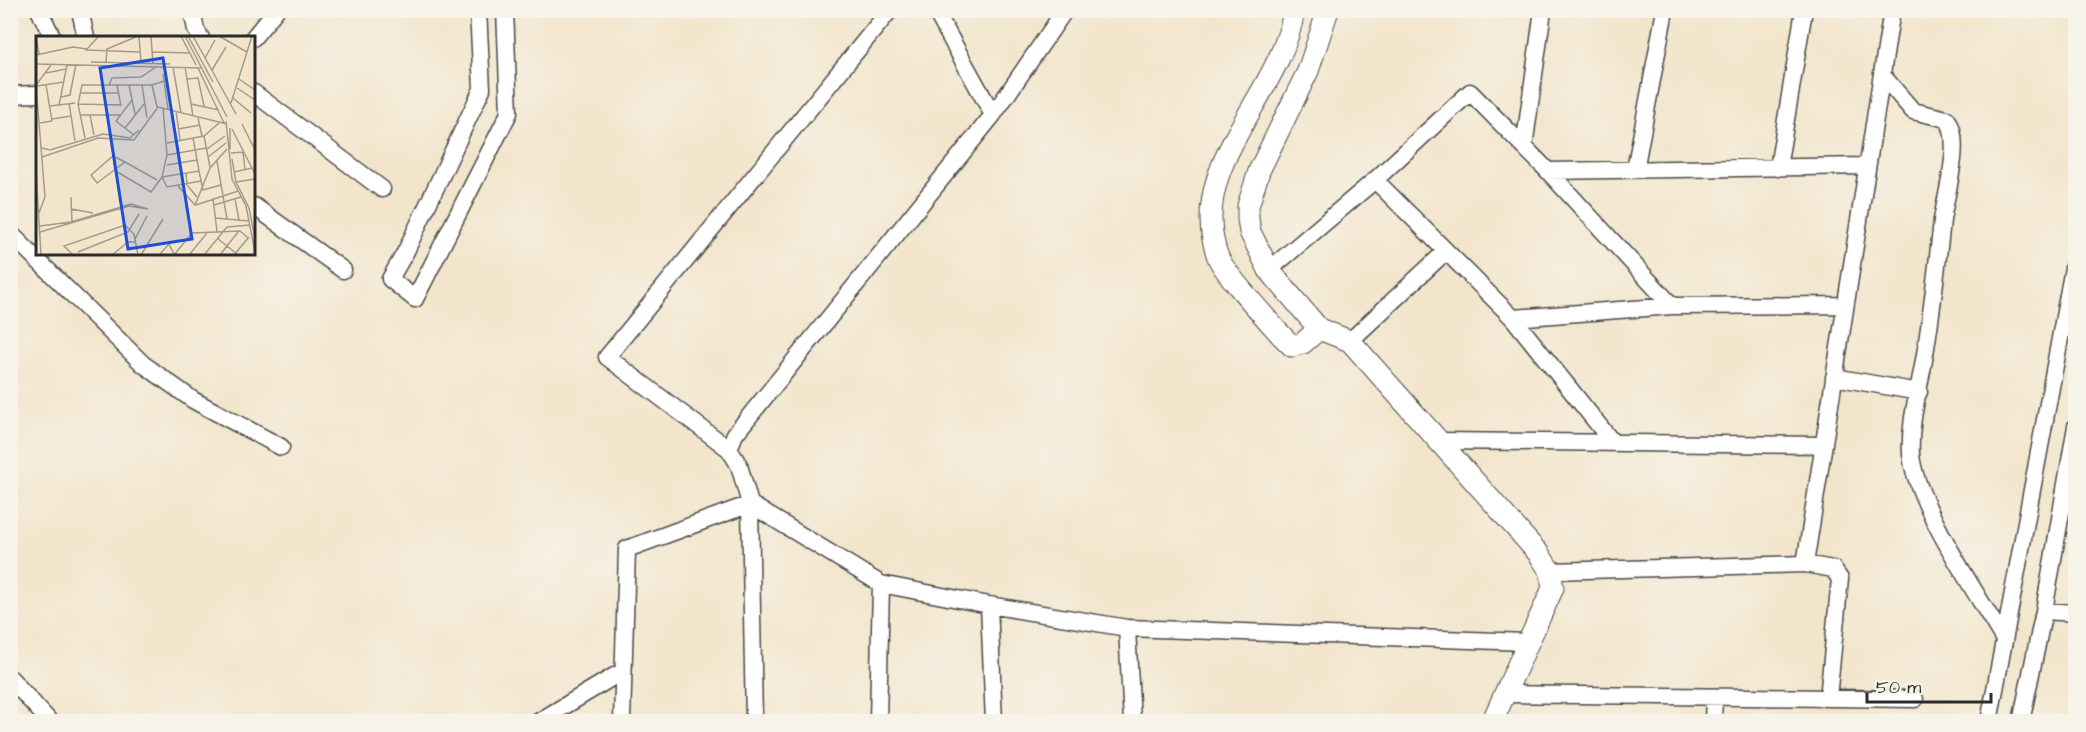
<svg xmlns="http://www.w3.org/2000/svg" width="2086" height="732" font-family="'Architects Daughter',sans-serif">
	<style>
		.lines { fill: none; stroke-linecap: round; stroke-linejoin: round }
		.minor-casing { stroke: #494743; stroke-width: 19 }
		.tertiary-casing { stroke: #494743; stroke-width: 23 }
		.minor { stroke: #fff; stroke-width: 16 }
		.tertiary { stroke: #fff; stroke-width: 21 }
		.inset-road { fill: none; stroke: #a29b8c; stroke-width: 1.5 }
		.view { fill: #1d4ed8; fill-opacity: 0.15; stroke: #1d4ed8; stroke-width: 3 }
		.inset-edge { fill: none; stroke: #2b2b2b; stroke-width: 3 }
	</style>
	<rect width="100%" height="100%" fill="#f7f3e8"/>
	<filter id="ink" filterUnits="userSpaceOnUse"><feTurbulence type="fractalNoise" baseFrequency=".0167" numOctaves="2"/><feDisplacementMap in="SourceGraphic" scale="12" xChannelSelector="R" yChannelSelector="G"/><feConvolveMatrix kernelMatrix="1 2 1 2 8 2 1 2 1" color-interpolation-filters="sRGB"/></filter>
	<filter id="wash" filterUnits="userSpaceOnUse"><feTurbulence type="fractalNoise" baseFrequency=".008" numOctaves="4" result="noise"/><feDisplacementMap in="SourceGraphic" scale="24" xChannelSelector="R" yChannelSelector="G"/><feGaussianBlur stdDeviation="1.35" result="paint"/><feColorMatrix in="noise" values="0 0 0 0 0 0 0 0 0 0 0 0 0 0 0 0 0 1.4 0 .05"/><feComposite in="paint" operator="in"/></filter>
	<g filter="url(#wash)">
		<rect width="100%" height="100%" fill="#f2e5cc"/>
	</g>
	<g filter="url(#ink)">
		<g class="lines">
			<defs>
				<path id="minor" d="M39,10l14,28
					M80,10l6,28
					M192,10l4,20 5,8
					M478,10l4,79 -76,162 -16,28 25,20 94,-186 -4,-103
					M935,10l58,105
					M253,38l23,-28
					M1882,75l31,36 34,8c16,20 -1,75 -5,101 -5,47 -10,93 -18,140 -5,30 -15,63 -13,94 4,49 67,141 93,186
					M254,93l128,96
					M10,95l28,-1
					M1524,147l19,-137
					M1778,168l26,-158
					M1635,170l30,-160
					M1548,171l319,-5
					M1375,180l138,138 100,125
					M254,206l89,64
					M10,233l133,131 50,36 88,47
					M1269,270l106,-90 95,-88 78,79 124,135
					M1513,318l159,-12 173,-1
					M1350,341l95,-89
					M1834,377l85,15
					M1438,441l385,4
					M729,449l6,-15 258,-319 72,-105
					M1805,564l87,-554
					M1550,571l255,-7 28,5 7,10 -12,119
					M989,605l5,117
					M2044,611l32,2
					M1127,628l5,94
					M10,678l40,44
					M1505,694l410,5
					M538,722l83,-50
					M622,722l5,-173 123,-45 131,80 108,21 138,23 400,14
					M754,722l-4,-218 -11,-39 -10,-16 -122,-92 283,-347
					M878,722l3,-138
					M1713,722l1,-25
					M1989,722l87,-470
					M2021,722l23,-111 32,-185"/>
				<path id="tertiary" d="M1294,10c-12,85 -110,156 -76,247 6,16 49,62 63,78l11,11 11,-3 16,-14
					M1328,10l-20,61 -49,100 -11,35v13l2,13 19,38 50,59 31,12 189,213 11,17 3,17 -61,134"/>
			</defs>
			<use href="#minor" class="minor-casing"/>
			<use href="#tertiary" class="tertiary-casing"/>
			<use href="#minor" class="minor"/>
			<use href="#tertiary" class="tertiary"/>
		</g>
	</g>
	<g transform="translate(36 36)">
		<rect width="219" height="219" fill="#f2e5cc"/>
		<path class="inset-road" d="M0,0l3,18M103,0l2,27M115,0l2,28M145,0l15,29M149,0l42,81M152,0l25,46M157,0l43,78M183,0l28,16M49,14l55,2M116,16l38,1M0,19l37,-8 14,2 12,-13M169,22l10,-18M55,26l79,2M70,26l1,-13 31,-13M0,28l166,4M137,31l8,46M149,31l8,49M162,32l26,55M176,34l14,-23M10,37l20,-4M127,38l5,35M151,43l11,-1 6,28M203,43l16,11M0,49l9,112 -6,16M0,49l15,-20M73,49l3,-7 29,-1 15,-10M81,49l4,21M93,49l6,29M106,49l5,33M116,49l5,22M1,50l27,-4M201,52l18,12M44,57h38M25,61l9,-2 6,-31M197,62l18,15M96,64l-16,21 18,14M33,67l6,38M195,67l21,-67M42,68l43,1M155,68l28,6M23,69l8,-40M14,70l25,-3M127,72l4,47 -5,22 5,10 34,-6M140,75l4,29M44,79h40M54,79l4,20M162,82l4,18M16,83l19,-3M190,85l6,58 14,27 9,46M4,87l12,-2 -6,-36M206,88l13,26M89,92l19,-24M194,92v21M142,93l22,-4M196,93l23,45M168,100l6,31M49,102l-7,-34 4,-19h70l12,-4M157,102l6,33M131,107l37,-7 15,-13M6,112l8,2 53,-16 27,4 9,-8M171,113l18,-13M195,117l12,-1 2,18M131,119l39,-7M6,121l56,-19 36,2 24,-33 69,17M172,121l18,-14M196,123l4,23 13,26 6,30M181,125l10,58M89,126l-28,21 -6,-8 22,-19 12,6 32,18M131,129l30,-5M78,134l37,22 11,-15 37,-6 4,19 18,-5M0,135l5,84M198,136l18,-4M150,137l1,12 10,12M200,146l19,-3M142,150l17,19 15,-37 17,-19M35,161l1,26M177,162l4,34M199,163l4,21M160,169l42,-14M178,169l27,-8M35,173l22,4M179,182l34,3M4,190l31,-4 60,-18 17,5 -19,-3 -89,26M181,202l20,16M99,203l12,-23M42,216l50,-20 11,-18M37,219l-9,-9 61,-21 9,9 4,21M76,219l16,-13h7M105,219l22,-36M123,219l10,-11 5,10M138,219l18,-22 48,-2 8,7M153,219l18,-22M168,219l23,-28 23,-2M184,219l18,-23M198,219l15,-18"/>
		<path class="view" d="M127,22l29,181 -64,10 -28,-181z"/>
		<rect width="219" height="219" class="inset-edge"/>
	</g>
	<rect width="2086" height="732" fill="none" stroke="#f7f3e8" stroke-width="36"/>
	<path d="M1867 693v9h124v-9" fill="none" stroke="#2b2b2b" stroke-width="3"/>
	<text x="1876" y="693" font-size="18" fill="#2b2b2b" stroke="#f7f3e8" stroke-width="4.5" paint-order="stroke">50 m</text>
</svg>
